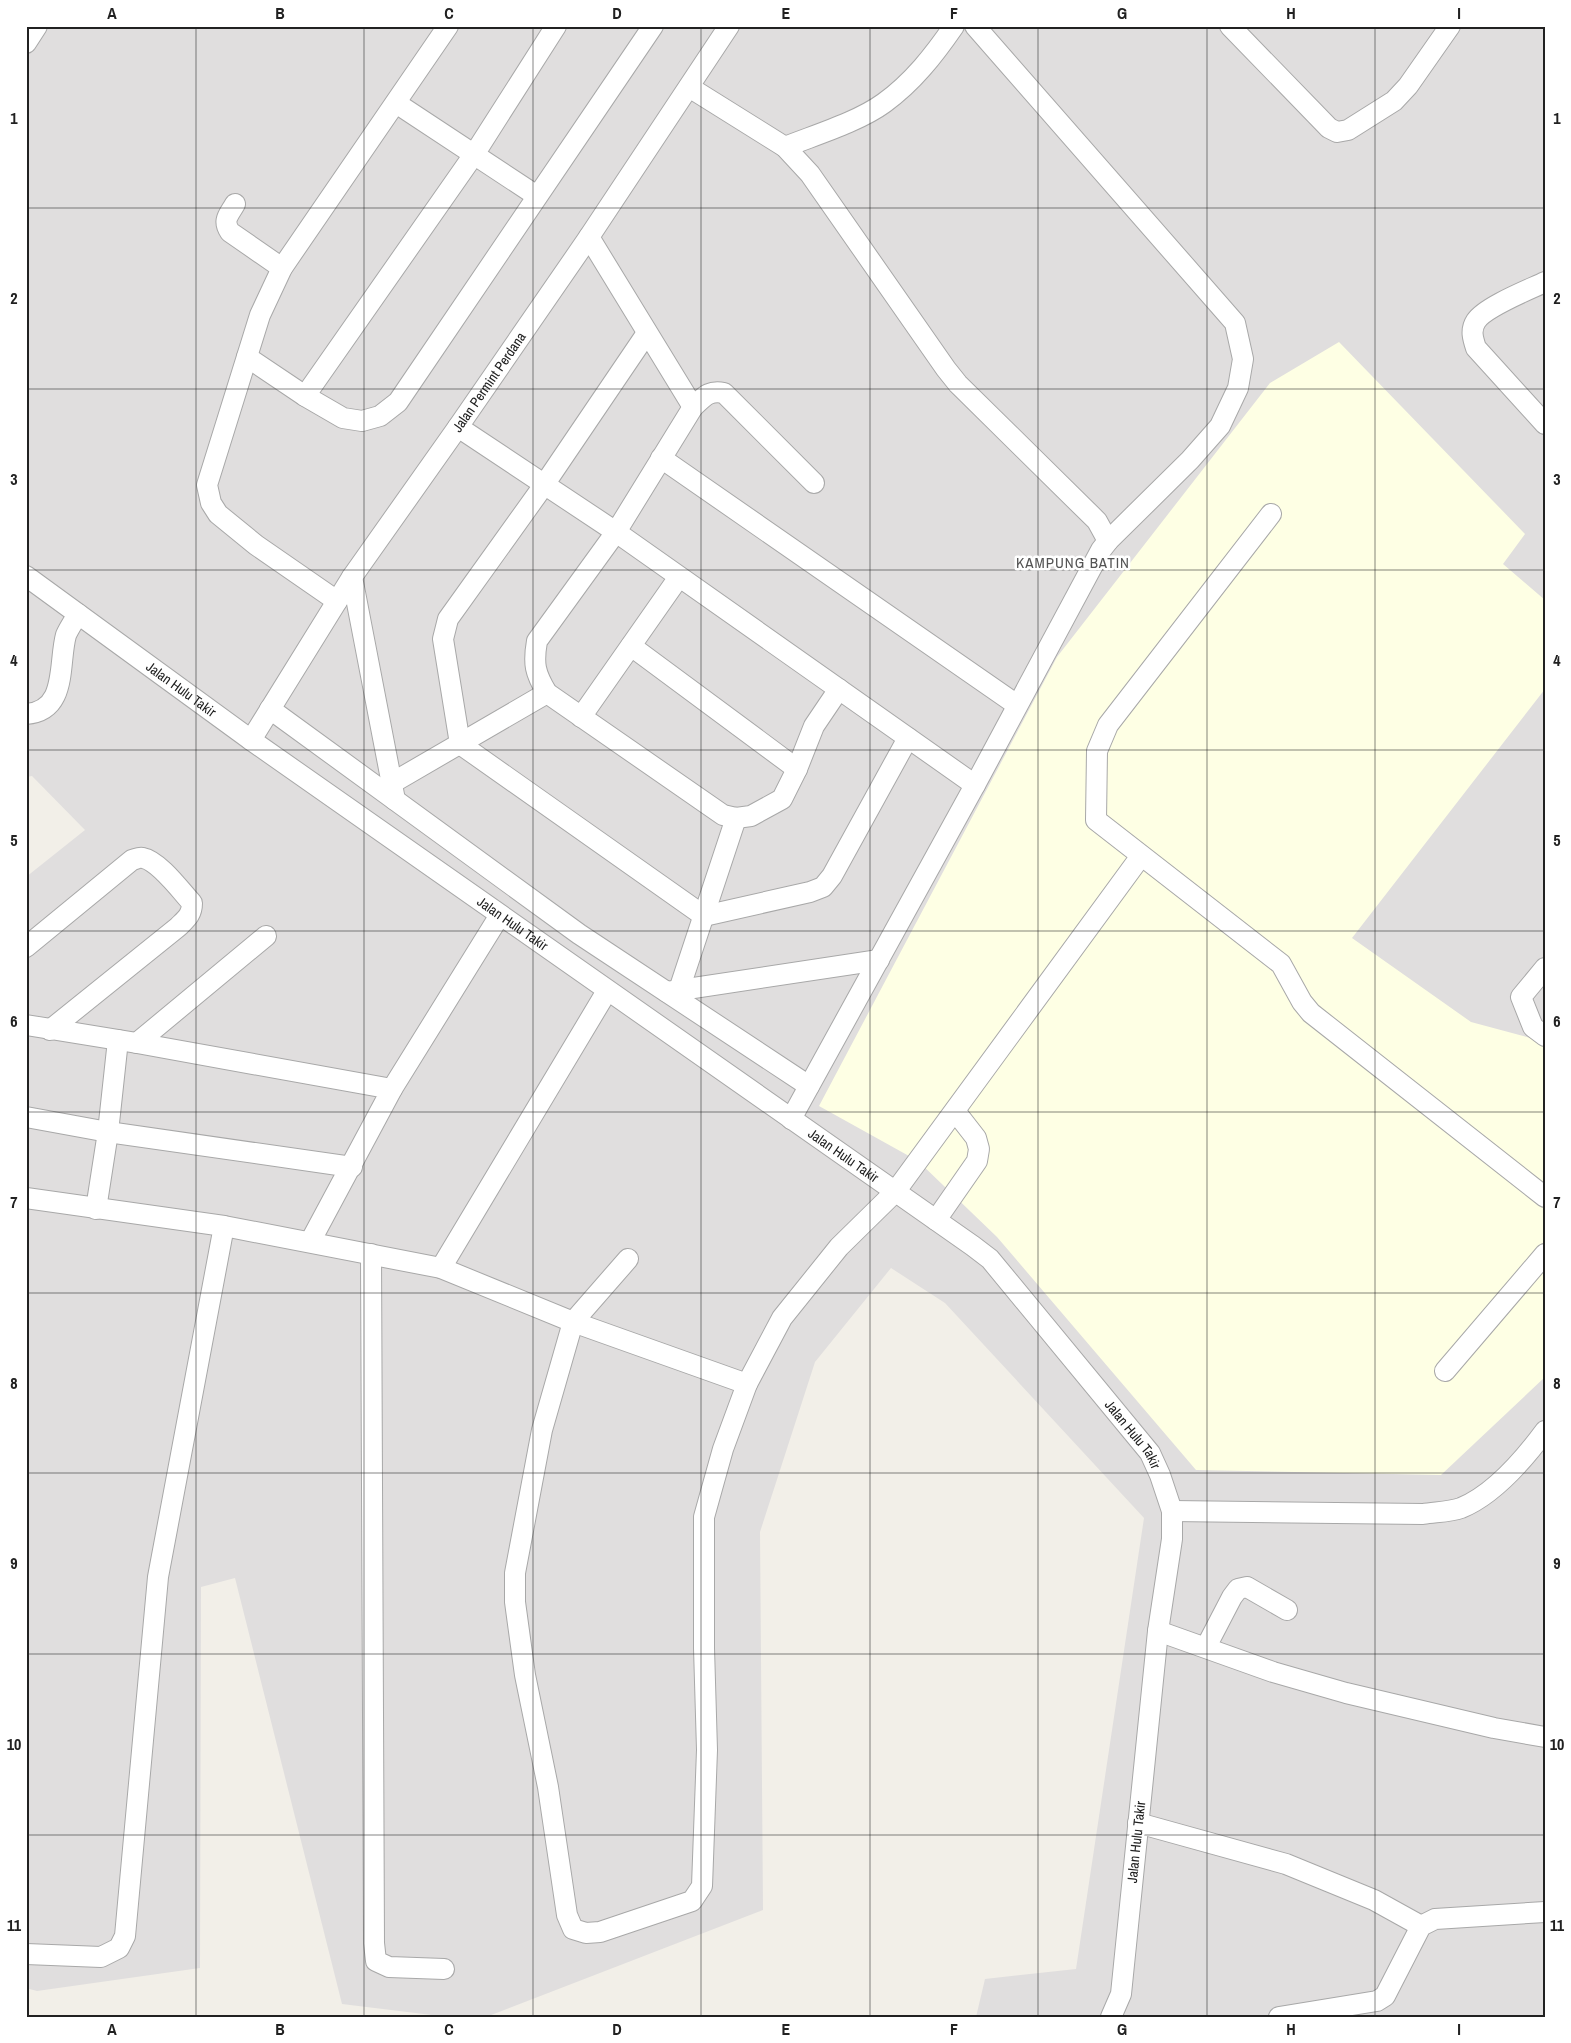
<svg xmlns="http://www.w3.org/2000/svg" width="1571" height="2043" font-family="'Archivo Narrow',sans-serif">
	<style>
		.residential { fill: #e0dede }
		.education { fill: #feffe4 }
		.lines { fill: none; stroke-linecap: round; stroke-linejoin: round }
		.minor-casing { stroke: #a8a8a8; stroke-width: 22 }
		.minor { stroke: #fff; stroke-width: 20 }
		.grid { fill: none; stroke: #212121; stroke-width: 1; stroke-opacity: 0.55 }
		.labels { text-anchor: middle; stroke-width: 5; stroke-linejoin: round; paint-order: stroke }
		.street-label { font-size: 14px; fill: #212121; stroke: #fff }
		.neighbourhood-label { font-size: 15px; letter-spacing: 1px; fill: #545454; stroke: #fff }
		.neatline { fill: none; stroke: #212121; stroke-width: 2 }
		.grid-label { font-size: 16px; text-anchor: middle; font-weight: bold; fill: #212121 }
	</style>
	<rect width="100%" height="100%" fill="#f2efe8"/>
	<path class="residential" d="M26,26h1519v1991h-569l9,-38 91,-10 68,-451 -199,-215 -54,-35 -76,94 -55,170 3,378 -277,107h-38l-106,-13 -107,-426 -34,9 -1,381 -163,23 -11,-3v-1111l59,-47 -53,-54 -6,1z"/>
	<path class="education" d="M1339,342l186,192 -22,30 42,36v89l-193,249 119,84 74,20v335l-104,98 -245,-5 -199,-233 -79,-76 -99,-55 238,-449 213,-274z"/>
	<g class="lines">
		<defs>
			<g id="minor">
				<path d="M975,26l260,297 8,36 -5,29 -18,38 -30,34 -82,81"/>
				<path d="M1230,26l99,102 8,4 11,-2 46,-29 14,-15 42,-60"/>
				<path d="M26,43l11,-17"/>
				<path d="M689,87l96,60 25,27 136,195 12,15 139,137 11,20 -7,9 -126,235"/>
				<path d="M396,103l141,93"/>
				<path d="M785,147c30,-12 73,-25 99,-44 29,-21 50,-48 70,-77"/>
				<path d="M235,204c-6,11 -13,16 -5,28l52,36"/>
				<path d="M589,237l104,170"/>
				<path d="M1545,282c-17,8 -60,25 -69,39 -6,9 -3,18 0,27l69,76"/>
				<path d="M647,333l-103,152 -96,134 -5,20 17,105 244,172 106,-24 13,-5 9,-11 76,-138"/>
				<path d="M247,357l58,39 38,22 19,3 18,-5 18,-14 255,-376"/>
				<path d="M305,396l170,-243 81,-127"/>
				<path d="M458,427l158,105 359,253 -184,334"/>
				<path d="M661,458l356,247"/>
				<path d="M814,483l-90,-90c-16,-3 -20,4 -31,14l-77,125 -79,109c-4,23 -2,32 10,52l176,122 13,3 15,-2 31,-17 15,-30 17,-43 25,-37"/>
				<path d="M1271,514l-163,211 -11,26 -1,69 185,144 21,38 9,11 234,184"/>
				<path id="s1" d="M26,576l225,164 722,506 17,13 160,194 10,22 12,36v28l-14,92 -37,363 -10,23"/>
				<path d="M352,577l43,223"/>
				<path d="M337,601l-81,-56 -38,-31 -7,-11 -4,-18 53,-170 22,-47 166,-242"/>
				<path d="M631,646l166,123"/>
				<path d="M270,709l309,225 230,152"/>
				<path d="M26,714c42,-3 32,-50 40,-79 3,-7 8,-14 12,-21"/>
				<path d="M581,717l98,-140"/>
				<path id="s2" d="M251,740l101,-163 106,-150 131,-190 140,-211"/>
				<path d="M392,783l155,-90"/>
				<path d="M26,947l106,-87c4,-1 7,-3 11,-2 16,3 38,33 49,45 0,12 -6,16 -14,24l-128,103"/>
				<path d="M1545,968l-24,29 12,30 12,9"/>
				<path d="M679,990l57,-172"/>
				<path d="M667,992l212,-32"/>
				<path d="M26,1025l111,18 255,46 -82,153"/>
				<path d="M137,1043l129,-107"/>
				<path d="M392,1089l108,-174"/>
				<path d="M26,1117l82,15 244,35"/>
				<path d="M26,1198l198,28 217,42 132,54 174,62 35,-66 57,-71 56,-55 246,-336"/>
				<path d="M96,1209l12,-77 10,-92"/>
				<path d="M936,1220l41,-59 2,-12 -3,-11 -21,-27"/>
				<path d="M371,1254l3,689 2,18 13,6 55,2"/>
				<path d="M628,1259l-55,63 -31,108 -27,143v29l10,73 23,112 19,128 6,14 13,4 14,-1 92,-31 10,-15 5,-136 -3,-102v-131l19,-68 24,-65"/>
				<path d="M441,1268l166,-277"/>
				<path d="M1445,1371l100,-117"/>
				<path d="M1172,1511l251,3c12,-2 27,-2 38,-6 32,-13 64,-50 84,-77"/>
				<path d="M1158,1631l115,41 73,21 148,35 51,9"/>
				<path d="M1206,1647l26,-50 6,-8 9,-2 40,23"/>
				<path d="M1138,1823l148,41 88,36 47,26"/>
				<path d="M26,1954l75,3 18,-9 6,-12 33,-359 66,-351"/>
				<path d="M1279,2017l98,-16 8,-5 36,-70 14,-7 110,-7"/>
			</g>
		</defs>
		<use href="#minor" class="minor-casing"/>
		<use href="#minor" class="minor"/>
	</g>
	<path class="grid" d="M196,26v1991M364,26v1991M533,26v1991M701,26v1991M870,26v1991M1038,26v1991M1207,26v1991M1375,26v1991M26,208h1519M26,389h1519M26,570h1519M26,750h1519M26,931h1519M26,1112h1519M26,1293h1519M26,1473h1519M26,1654h1519M26,1835h1519"/>
	<g class="labels">
		<g class="street-label">
			<text dy="5" stroke="none"><textPath href="#s2" startOffset="430">Jalan Permint Perdana</textPath></text>
			<text dy="5" stroke="none"><textPath href="#s1" startOffset="192">Jalan Hulu Takir</textPath></text>
			<text dy="5" stroke="none"><textPath href="#s1" startOffset="598">Jalan Hulu Takir</textPath></text>
			<text dy="5" stroke="none"><textPath href="#s1" startOffset="1002">Jalan Hulu Takir</textPath></text>
			<text dy="5" stroke="none"><textPath href="#s1" startOffset="1408">Jalan Hulu Takir</textPath></text>
			<text transform="translate(1136 1842) rotate(-84)" y="5">Jalan Hulu Takir</text>
		</g>
		<g class="neighbourhood-label">
			<text x="1073" y="568">KAMPUNG BATIN</text>
		</g>
	</g>
	<rect width="1571" height="2043" fill="none" stroke="#ffffff" stroke-width="55"/>
	<rect x="28" y="28" width="1516" height="1988" class="neatline"/>
	<g class="grid-label">
		<text x="112" y="19">A</text>
		<text x="280" y="19">B</text>
		<text x="449" y="19">C</text>
		<text x="617" y="19">D</text>
		<text x="786" y="19">E</text>
		<text x="954" y="19">F</text>
		<text x="1122" y="19">G</text>
		<text x="1291" y="19">H</text>
		<text x="1459" y="19">I</text>
		<text x="14" y="124">1</text>
		<text x="1557" y="124">1</text>
		<text x="14" y="304">2</text>
		<text x="1557" y="304">2</text>
		<text x="14" y="485">3</text>
		<text x="1557" y="485">3</text>
		<text x="14" y="666">4</text>
		<text x="1557" y="666">4</text>
		<text x="14" y="846">5</text>
		<text x="1557" y="846">5</text>
		<text x="14" y="1027">6</text>
		<text x="1557" y="1027">6</text>
		<text x="14" y="1208">7</text>
		<text x="1557" y="1208">7</text>
		<text x="14" y="1389">8</text>
		<text x="1557" y="1389">8</text>
		<text x="14" y="1569">9</text>
		<text x="1557" y="1569">9</text>
		<text x="14" y="1750">10</text>
		<text x="1557" y="1750">10</text>
		<text x="14" y="1931">11</text>
		<text x="1557" y="1931">11</text>
		<text x="112" y="2035">A</text>
		<text x="280" y="2035">B</text>
		<text x="449" y="2035">C</text>
		<text x="617" y="2035">D</text>
		<text x="786" y="2035">E</text>
		<text x="954" y="2035">F</text>
		<text x="1122" y="2035">G</text>
		<text x="1291" y="2035">H</text>
		<text x="1459" y="2035">I</text>
	</g>
</svg>
